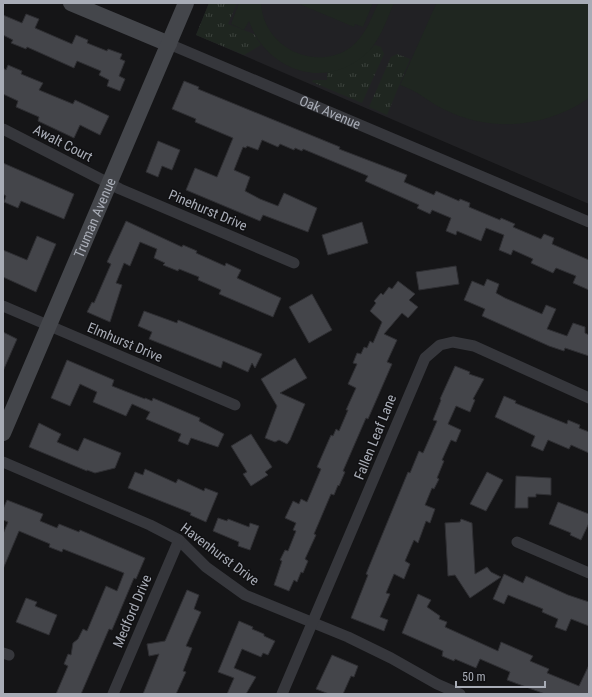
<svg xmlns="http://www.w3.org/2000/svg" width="592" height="697" font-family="'Roboto Condensed',sans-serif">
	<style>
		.built { fill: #212124 }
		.grass { fill: url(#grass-tufts) }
		.green { fill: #1f2620 }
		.building { fill: #44454a; stroke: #2f2f33 }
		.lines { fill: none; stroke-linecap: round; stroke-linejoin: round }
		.street { stroke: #36373c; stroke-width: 11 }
		.secondary { stroke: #44464b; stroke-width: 16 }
		.labels { text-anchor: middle; stroke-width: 3; stroke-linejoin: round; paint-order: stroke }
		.street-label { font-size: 14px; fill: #a8acb6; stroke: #101012 }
	</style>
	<defs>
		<pattern id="grass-tufts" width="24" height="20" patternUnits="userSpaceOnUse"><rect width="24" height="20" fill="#1f2620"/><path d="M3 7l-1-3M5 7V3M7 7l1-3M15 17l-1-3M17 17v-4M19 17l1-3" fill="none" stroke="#3d433e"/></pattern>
	</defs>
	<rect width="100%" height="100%" fill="#151517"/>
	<path class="built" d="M209,3h380v201l-393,-169z"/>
	<path class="grass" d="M209,3h28l-9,21 26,10 7,11 -17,10 -48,-20z
		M375,45l6,2 3,7 -22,49 -50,-21 1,-2h14v-7l39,-20z
		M397,54l13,5 -23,56 -18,-8 22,-50z"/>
	<path class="green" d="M239,3h22c2,44 54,70 90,44 14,-11 20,-28 27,-44h16c-7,16 -13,35 -25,48 -41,41 -102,21 -120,-30l-5,9 -13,-6z
		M297,3h76l-10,24 -8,-3 -1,3z
		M434,3h155v95c-43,30 -99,35 -146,11 -16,-8 -25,-18 -43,-24l36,-81z"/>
	<path class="building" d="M26,14l13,5 -4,9 37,16 4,-9 12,5 -1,3 20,8 1,-2 14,5 -2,5 5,2 -6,15 6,3 -5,12 -13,-5 2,-6 -10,-5 2,-4 -24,-10 -3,7 -47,-21 -1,2 -15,-6 2,-3 -10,-5v-20l19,8z
		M8,65l14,6 -1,3 22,9 -4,7 34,14 2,-4 34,16 -9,19 -20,-10 -6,13 -36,-17 1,-4 -23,-10 2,-6 -15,-7v-26l3,2z
		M184,81l15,6 -1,2 142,58 -1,2 68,26 -3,7 30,13 2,-4 23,10 1,-2 10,4 -1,4 31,13 1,-2 14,6 -2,3 28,12 3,-5 10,4 -2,6 37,16v30l-16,-7 3,-7 -20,-8 -3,5 -22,-10 2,-4 -20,-9 -2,5 -12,-5 5,-15 -18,-7 -5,13 -24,-10 -1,4 -10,-4 5,-13 -19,-8 -2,4 -13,-6 2,-3 -54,-24 3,-5 -65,-27 -1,2 -7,-3 -1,2 -14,-6 -2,3 -16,-7 -4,10 -11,-4 -1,2 -3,-1 -9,23 16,7 -5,14 15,8 18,7 6,-13 33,15 -9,24 -45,-17 -3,6 -74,-31 9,-22 22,9 16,-39 -38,-16 1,-3 -24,-10z
		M158,141l22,9 -8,20 -10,-4 -4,11 -12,-5z
		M3,163l71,31 -10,25 -43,-18 -3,7 -14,-6 2,-6 -3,-2z
		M126,221l56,26 1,-2 14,6 -1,2 29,13 1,-3 15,7 -4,8 44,20 -8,19 -54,-23 2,-4 -23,-10 1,-3 -20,-8 -1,2 -15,-6 2,-2 -11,-5 3,-9 -17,-7 -10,24 -6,-3 -8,20 6,2 -12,37 -23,-10 5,-10 2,1 17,-39 -4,-2z
		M362,222l6,21 -40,12 -6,-20z
		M37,236l19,8 -20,48 -33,-15v-27l24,10z
		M456,266l3,18 -40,6 -3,-18z
		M487,279l12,5 -3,9 9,5 37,16 4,-9 10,4 -9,20 20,7 6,-13 12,4v6l4,2v21l-24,-8 -1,3 -15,-5 -67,-30 3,-7 -21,-9 8,-19 12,5z
		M398,281l17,13 -6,6 9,7 -10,11 -6,-5 -18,21 13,6 -10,22 5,2 -24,55 -2,-1 -23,53 2,1 -6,14 -1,-1 -4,10 -3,-1 -17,40 2,1 -11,24 3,2 -5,12 -2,-1 -4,10 -3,-2 -5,11 -15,-6 8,-24 -2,-1 5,-10 3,1 8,-20 -3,-1 3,-7 -11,-5 8,-17 6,3 2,-5 6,3 14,-33 -4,-2 14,-32 2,1 3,-7 3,2 9,-21h-2l10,-22 -8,-4 9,-20 -4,-1 4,-10 4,1 3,-7 3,1 3,-7 3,2 9,-21 -12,-11 6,-8 -2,-2 7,-8 2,2 6,-8 3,2z
		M312,294l20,36 -23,13 -20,-36z
		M144,311l33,12 1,-3 84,34 -7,14 -3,-5 -4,9 -25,-11 -2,7 -72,-29 3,-7 -14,-6z
		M3,332l14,7 -14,32z
		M295,358l12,20 -27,15 25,11 -15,36 -3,4 -8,-4 -4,2 -10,-4 12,-32 -16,-27z
		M67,360l47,20 -2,6 33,13v-1l7,3 1,-3 47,20 -1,3 25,13 -6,13 -27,-9 -3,7 -10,-4 3,-7 -35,-15 4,-7 -18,-8 -6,12 -33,-14 4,-10 -17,-8 -10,22 -19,-8z
		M455,366l15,6 -1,2 15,5 -11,20 2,1 -5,12 -14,-6 -8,18 13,6 -5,12 -5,-2 -9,20 2,1 -7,17 2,1 -5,10 -2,-1 -7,17 10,4 -5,14 -4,-2 -8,22 -4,-3 -9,21 5,3 -6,15 -10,-5 -8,19 4,1 -10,23 8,3 -4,11 -33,-13 17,-43 -2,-1 42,-102 2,1 9,-22 4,2 14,-32 -4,-1 8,-20 -1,-1z
		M504,396l12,5 -1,2 52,21 1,-4 12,5 -1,3 10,4v21l-18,-8 -2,4 -21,-9 -5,11 -12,-5 4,-10 -40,-19z
		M39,423l22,11 -4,8 21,9 6,-13 37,15 -6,15 -20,5 -8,-3v1l-58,-24z
		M251,434l21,33 -7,5 3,3 -17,11 -8,-12 4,-2 -16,-26z
		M145,469l31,14 2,-4 26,12 1,-3 13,5 -12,29 -16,-7 1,-2 -63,-25 7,-16 8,3z
		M487,472l16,8 -17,31 -16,-7z
		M516,476l35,2v17l-15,-1v3h-8v11h-13z
		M7,500l36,14 -3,7 17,7 2,-4 20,8 1,-2 65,28 -9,21 -2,-1 -22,52 -3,-1 -28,65h-25l12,-28 -4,-2 4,-10 3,1 2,-12 5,-4 5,-10 4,2 19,-45 11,5 7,-18 -61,-24 -1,3 -13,-5 1,-3 -31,-13 -16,38v-35l5,-12 -5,-2v-11z
		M558,502l31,12v9l-8,17 -11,-5 1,-2 -22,-9z
		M218,518l9,3 1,-2 21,8 1,-4 9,3 -9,24 -12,-4 1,-4 -26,-11z
		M461,519l11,4 3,51 12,-7 4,5 10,5 -31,21 -15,-23 -7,1 -3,-53 15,-1z
		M504,574l19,9 3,-7 42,19 21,7v24l-18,-7 -5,12 -11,-4 3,-8 -16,-7 1,-3 -35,-14 -4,9 -11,-5z
		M187,590l12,5 -5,14 7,3 -15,34 6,2 -9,23 3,1 -10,22h-33l16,-40 -10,2 -2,-12 18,-3z
		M418,594l13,6 -4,7 13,9 -1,3 8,3 -2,5 53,24 3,-9 32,14 -3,5 19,8 -2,4 32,13 10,-21v29h-44l-38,-14 3,-8 -30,-13 -4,9 -21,-9 -1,2 -12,-5 1,-5 -41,-18z
		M26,598l11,4 -2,4 22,9 -8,20 -33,-13z
		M239,621l14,6 -1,2 12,5v2l11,5 -7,14 -5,-2 -2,4 -19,-8 -8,19 22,9 -10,17h-19l7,-16 -16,-6z
		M332,655l26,11 -4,11 -3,-1 -8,18h-14l-13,-5z"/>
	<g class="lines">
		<g class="street">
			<path id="s1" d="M169,44l420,178"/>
			<path d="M3,129l117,60 174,74"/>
			<path d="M3,306l232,99"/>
			<path d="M3,462l147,63 29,15 27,27 39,28 103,42 43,21 46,26 23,10"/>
			<path d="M517,542l72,31"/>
			<path d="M3,653l6,2"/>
			<path d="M113,694l66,-154"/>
			<path d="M282,694l143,-336 15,-13 13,-3 21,4 115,52"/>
		</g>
		<g class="secondary">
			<path d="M71,3l98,41"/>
			<path id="s2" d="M3,433l183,-430"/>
		</g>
	</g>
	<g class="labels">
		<g class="street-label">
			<text dy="5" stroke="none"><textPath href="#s1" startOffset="175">Oak Avenue</textPath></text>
			<text transform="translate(63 143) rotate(27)" y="5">Awalt Court</text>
			<text transform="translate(208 210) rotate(23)" y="5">Pinehurst Drive</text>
			<text dy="5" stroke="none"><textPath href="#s2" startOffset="234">Truman Avenue</textPath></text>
			<text transform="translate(125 342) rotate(23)" y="5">Elmhurst Drive</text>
			<text transform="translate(375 437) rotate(-68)" y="5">Fallen Leaf Lane</text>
			<text transform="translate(220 554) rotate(37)" y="5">Havenhurst Drive</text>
			<text transform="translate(132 611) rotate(-67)" y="5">Medford Drive</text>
		</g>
	</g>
	<rect width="592" height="697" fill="none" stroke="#a8acb6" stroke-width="8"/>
	<path d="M456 681v6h89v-6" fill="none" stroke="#a8acb6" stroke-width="2"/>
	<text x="462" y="681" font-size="12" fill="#a8acb6" stroke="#101012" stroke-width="3" paint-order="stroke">50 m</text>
</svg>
